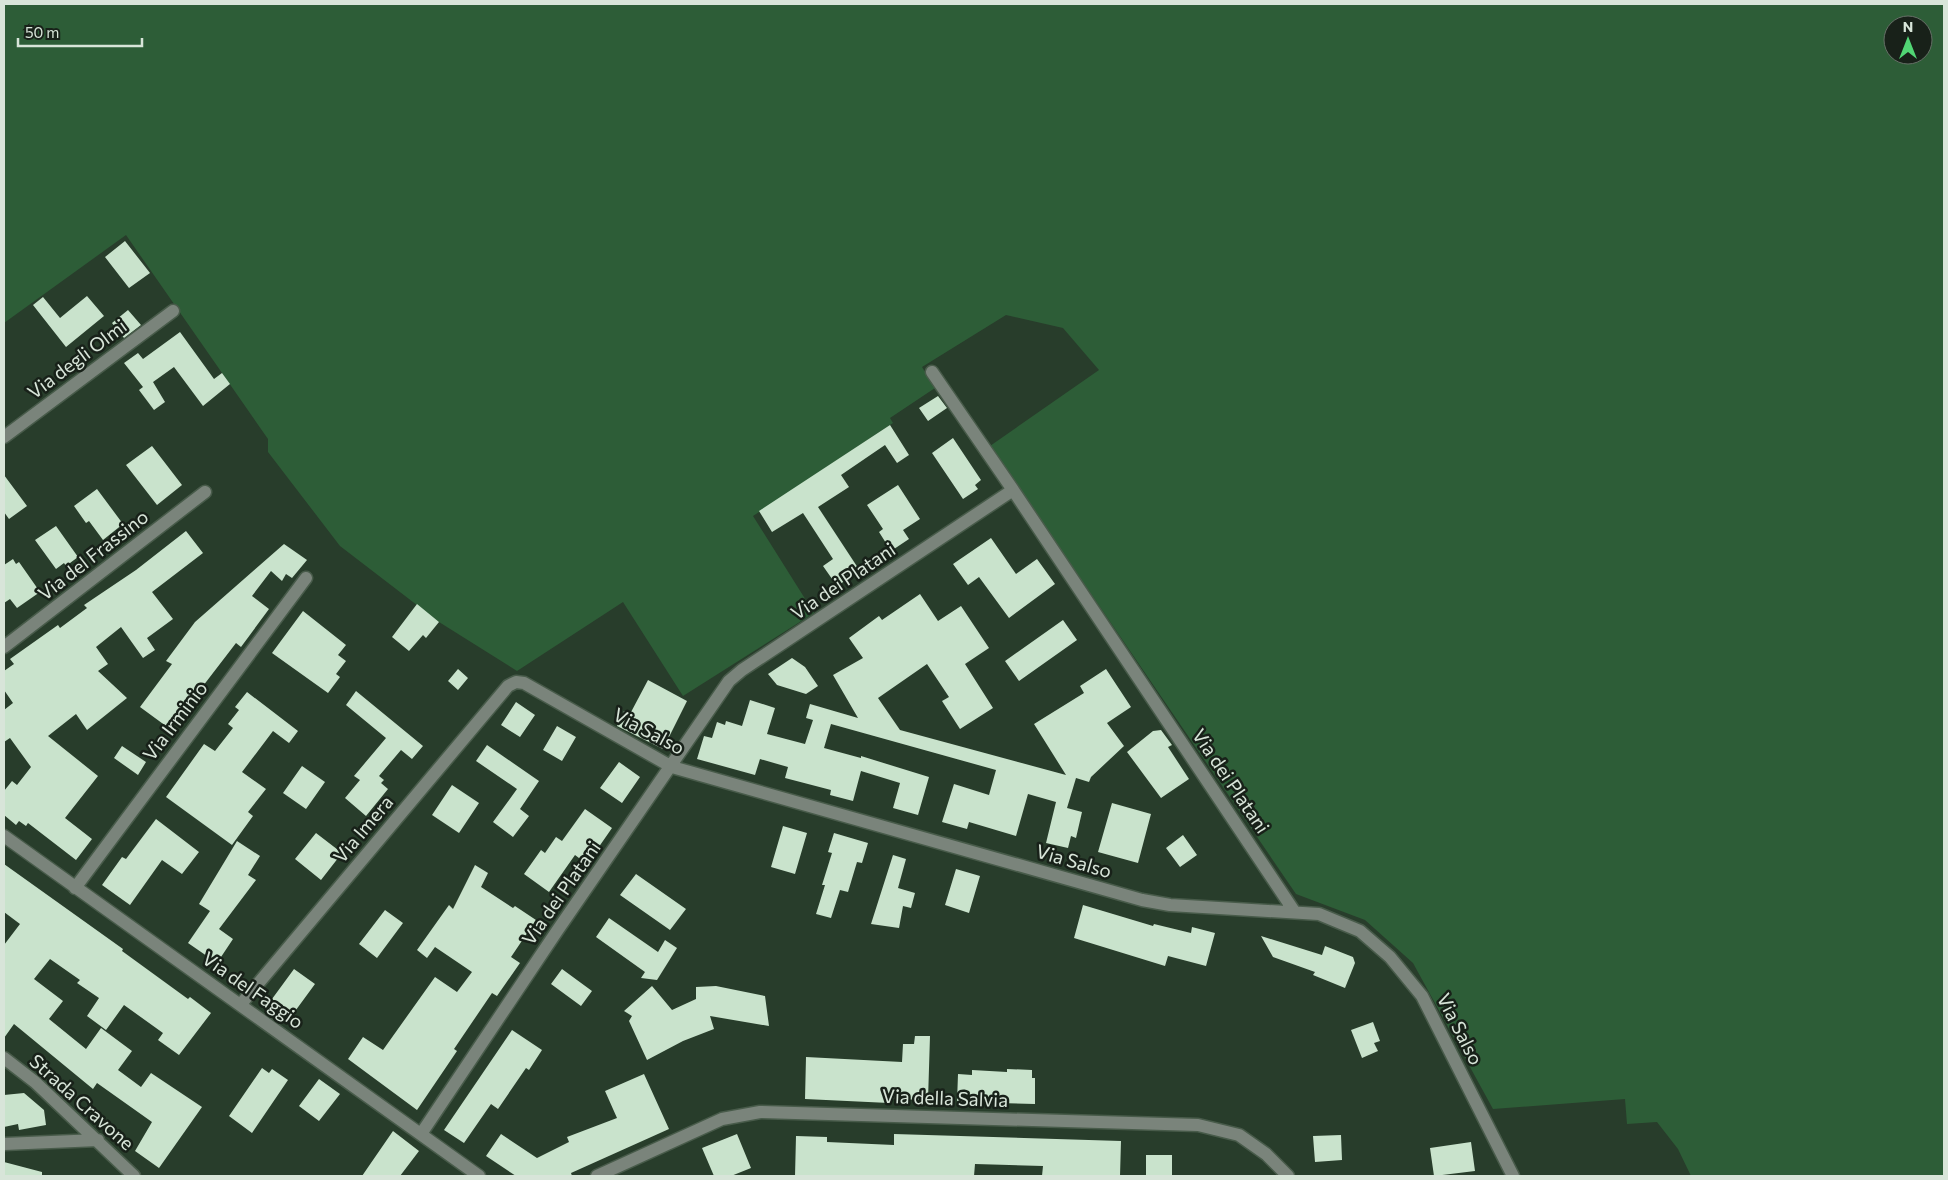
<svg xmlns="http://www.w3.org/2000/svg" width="1948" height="1180" font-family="Commissioner,sans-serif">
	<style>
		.green { fill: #2d5d37; fill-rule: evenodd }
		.building { fill: #c9e3cc }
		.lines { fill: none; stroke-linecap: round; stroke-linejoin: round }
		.minor-casing { stroke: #485b4a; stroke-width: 15 }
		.minor { stroke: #7a847b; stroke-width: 12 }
		.labels { text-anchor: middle; stroke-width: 5; stroke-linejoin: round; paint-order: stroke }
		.street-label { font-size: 19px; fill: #d8e5d9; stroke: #182119 }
	</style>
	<rect width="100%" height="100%" fill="#283d2b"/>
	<path class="green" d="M4,4h1940v1172h-253l-13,-27 -21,-27 -30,2 -2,-25 -132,10 -80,-146 -48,-43 -69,-26 -306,-448 109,-76 -36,-42 -57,-13 -84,52 13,21 -45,30 3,5 -3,2 -137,91 61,97 -131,83 -60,-94 -106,69 -78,-49 -99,-76 -72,-94v-13l-142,-204 -122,88zM1893,25h30v30h-30z"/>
	<path class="building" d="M125,241l25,32 -21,15 -24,-31z
		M87,296l17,20 -38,31 -33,-42 10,-8 17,21z
		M128,310l13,15 -17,13 -12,-15z
		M180,332l34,47 8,-6 8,11 -27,22 -29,-39 -21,15 12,20 -11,8 -15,-20 4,-3 -19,-24 14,-10 5,6z
		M938,396l9,12 -19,13 -9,-13z
		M890,425l19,30 -12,8 -12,-18 -44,30 8,12 -31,20 42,64 -23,15 -14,-20 10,-7 -30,-46 -31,19 -13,-21z
		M953,438l28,42 -6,5 3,4 -15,10 -31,-46z
		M152,446l30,39 -25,20 -31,-40z
		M4,475l23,31 -18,13 -5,-7z
		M898,485l22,34 -17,11 6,9 -18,12 -12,-19 4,-3 -16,-24z
		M97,489l26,35 -20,16 -14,-19 -3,2 -12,-17z
		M56,526l22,31 -12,9 -2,-3 -8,6 -21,-29z
		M186,531l17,22 -51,39 21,27 -26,19 8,12 -12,8 -22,-31 -25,20 12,17 -10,7 29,27 -40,32 -11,-16 -28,22 50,40 -33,42 27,21 -16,21 -48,-37 -2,3 -7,-5 -3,4 -12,-10v-24l8,-10 5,4 14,-18 -21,-29 -6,4v-32l9,-7 -9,-13v-19l10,-7 -4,-5 48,-34 2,3 27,-20 -3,-3 52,-35z
		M991,538l25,36 21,-15 18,25 -46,34 -30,-41 -11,8 -15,-21z
		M284,544l23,16 -15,18 -6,-4 -4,7 -11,-10 -19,25 17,13 -28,38 -5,-4 -66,86 -30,-22 32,-43 -6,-3 29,-39z
		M13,559l3,5 3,-2 21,30 -23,16 -7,-9 -6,4v-38z
		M920,594l18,27 23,-15 28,42 -24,16 28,44 -33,21 -18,-28 7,-4 -22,-33 -49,34 22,32 166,45 -32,-51 50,-31 -4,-7 26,-17 25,38 -24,16 17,23 -33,31 -2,5 -13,-4 -9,30 15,4 -6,26 -5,-2 -3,12 -22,-5 10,-41 -28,-8 -12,42 -47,-14 -2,7 -25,-7 12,-38 35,11 7,-25 -165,-46 -7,24 37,10v-2l68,21 -11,38 -25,-7 7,-25 -39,-12 -8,30 -23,-6 1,-5 -46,-12 3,-11 -28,-8 -5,16 -58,-16 7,-23 8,2 5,-16 8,3 1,-4 16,5 8,-26 25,8 -8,26 38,10 8,-24 -7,-2 4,-14 48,14 -25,-43 30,-17 -14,-20 30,-22 3,4z
		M417,604l22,18 -13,16 -3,-3 -14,16 -17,-14z
		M303,611l43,34 -8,10 8,6 -10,13 4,3 -12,16 -56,-40z
		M1063,620l14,20 -58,41 -14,-20z
		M792,658l13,9 13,19 -12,8 -29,-9 -9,-11z
		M458,669l10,9 -10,12 -10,-9z
		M648,680l39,21 -24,48 -46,-23 7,-15 6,3z
		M356,691l67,55 -11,13 -11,-9 -22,26 5,4 -3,3 7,6 -22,27 -21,-18 15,-18 -6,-4 32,-38 -40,-33z
		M247,692l51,39 -9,12 -16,-12 -31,41 24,17 -18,23 5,4 -21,29 -66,-48 38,-53 11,7 18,-23 -5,-4 11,-14 -4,-3z
		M516,702l19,13 -15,22 -19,-12z
		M557,726l19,11 -14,24 -19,-11z
		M1161,730l11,15 -4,2 21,32 -28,19 -34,-46 26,-21z
		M487,745l52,36 -19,28 9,7 -16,21 -20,-15 24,-33 -41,-28z
		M122,746l24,16 -8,13 -24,-17z
		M619,762l21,15 -18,26 -22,-15z
		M302,766l23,16 -19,27 -23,-16z
		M452,785l27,18 -20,30 -27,-18z
		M1112,803l39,11 -13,49 -40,-11z
		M585,809l27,19 -25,36 -12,-9 -26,37 -25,-18 17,-24 4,3 11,-16 6,4z
		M156,819l43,33 -17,22 -20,-14 -32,45 -28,-20 20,-28 4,2z
		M783,826l24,7 -12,41 -24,-7z
		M316,833l26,20 -21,27 -26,-21z
		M834,833l34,10 -6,20 -5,-1 -9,30 -8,-2 -9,28 -15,-4 9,-29h-3l10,-32 -4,-1z
		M1183,835l14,20 -17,12 -14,-19z
		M237,841l23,15 -12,19 8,5 -37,49 14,10 -16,24 -29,-20 22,-32 -11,-7z
		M893,855l13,4 -8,29 17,5 -4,15 -8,-2 -4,22 -28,-4z
		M4,864l119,85 -1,2 66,48 2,-2 21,16 -32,42 -21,-15 5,-7 -39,-28 -18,25 -19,-14 12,-18 -22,-15 3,-3 -30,-21 -16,20 29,22 -14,18 37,30 15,-21 31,23 -14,19 23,17 10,-14 51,34 -43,61 -24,-17 17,-29 -55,-39 -4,6 -79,-65 -10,14v-93l16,-21 -16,-12z
		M475,865l13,8 -7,14 32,21 2,-2 21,14 -25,37 9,6 -23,33 -5,-3 -38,56 3,2 -40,59 -69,-51 15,-22 20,13 52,-73 22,15 15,-20 -37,-25 -8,11 -10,-8 32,-45 4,4z
		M956,869l24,7 -11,37 -24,-8z
		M636,874l50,35 -16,21 -50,-35z
		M1083,905l70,21 1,-2 37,9 1,-6 23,6 -9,33 -38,-10 -3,10 -91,-28z
		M385,910l18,13 -26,35 -18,-14z
		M609,918l49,34 7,-12 12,8 -20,32 -16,-2 4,-6 -49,-35z
		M1261,936l61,19 3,-9 28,11 2,6 -10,25 -32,-13 2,-3 -42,-15z
		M294,969l21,15 -22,30 -21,-15z
		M562,969l30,22 -11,15 -30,-22z
		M652,986l20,24 24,-11v-12l20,-1 49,10 4,30 -59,-10 4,13 -31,12 -36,19 -18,-39 3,-5 -8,-5z
		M1373,1022l7,19 -6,2 4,8 -16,7 -11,-28z
		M512,1030l30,20 -13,20 -3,-2 -28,41 -7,-5 -27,39 -20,-13z
		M915,1036h15l-2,64 -39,-1v4l-84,-4 1,-42 96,5 1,-18h11z
		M262,1068l7,5 3,-4 16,11 -36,53 -23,-17z
		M1007,1069l25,1v8h3v26l-78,-2 1,-28 14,1v-5l35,2z
		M644,1074l25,55 -98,44 1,3h-56l-30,-20 15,-22 36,24 32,-16 -2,-5 50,-19 -12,-27z
		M319,1079l21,15 -21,27 -20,-15z
		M24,1093l20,17 2,15 -27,5 -1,-6 -14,3v-32z
		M393,1131l26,20 -19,25h-38z
		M737,1134l14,34 -20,8h-17l-12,-28z
		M894,1134l227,7 -1,35h-78l1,-10 -68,-2 -1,12h-179l1,-40 31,1v5l67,3z
		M1341,1135l1,25 -27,2 -2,-26z
		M1471,1142l4,29 -41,5 -4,-28z
		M1146,1155h26v21h-26z
		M4,1162l38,10v4h-38z"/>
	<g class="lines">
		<defs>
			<path id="minor" d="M932,372l81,118
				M4,437l169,-126
				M4,647l201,-155
				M4,836l475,340
				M75,888l231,-310
				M241,1004l267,-318 8,-4 8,1 148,84 470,133 28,5 149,9 41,17 30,26 32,39 91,180
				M4,1058l31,24 99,94
				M421,1134l136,-203 172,-250 13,-11 271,-180 281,421
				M4,1144l94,-4
				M597,1176l125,-57 38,-7 438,13 41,10 27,19 22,22"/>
		</defs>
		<use href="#minor" class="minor-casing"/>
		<use href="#minor" class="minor"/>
	</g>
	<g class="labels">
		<g class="street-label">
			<text transform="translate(77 359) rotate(-37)" y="7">Via degli Olmi</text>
			<text transform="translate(93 555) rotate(-38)" y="7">Via del Frassino</text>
			<text transform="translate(843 581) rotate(-34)" y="7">Via dei Platani</text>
			<text transform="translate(175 721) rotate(-53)" y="7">Via Irminio</text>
			<text transform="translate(649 731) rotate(28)" y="7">Via Salso</text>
			<text transform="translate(1231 781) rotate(56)" y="7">Via dei Platani</text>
			<text transform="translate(363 829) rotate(-50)" y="7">Via Imera</text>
			<text transform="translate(1074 861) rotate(16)" y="7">Via Salso</text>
			<text transform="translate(561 893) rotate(-55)" y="7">Via dei Platani</text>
			<text transform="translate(253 990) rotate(35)" y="7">Via del Faggio</text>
			<text transform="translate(1460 1029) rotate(63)" y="7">Via Salso</text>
			<text transform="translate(945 1098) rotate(2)" y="7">Via della Salvia</text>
			<text transform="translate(82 1102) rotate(42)" y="7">Strada Cravone</text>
		</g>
	</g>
	<rect width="1948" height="1180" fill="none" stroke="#d8e5d9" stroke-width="10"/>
	<g transform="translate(1908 40)"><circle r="24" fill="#182119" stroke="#656f66"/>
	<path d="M0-4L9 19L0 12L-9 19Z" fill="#51d674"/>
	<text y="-8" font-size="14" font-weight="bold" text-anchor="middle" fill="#d8e5d9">N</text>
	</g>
	<path d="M18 38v8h124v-8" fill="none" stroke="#d8e5d9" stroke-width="2.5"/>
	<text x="25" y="38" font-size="15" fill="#d8e5d9" stroke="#182119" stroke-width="4" paint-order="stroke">50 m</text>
</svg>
